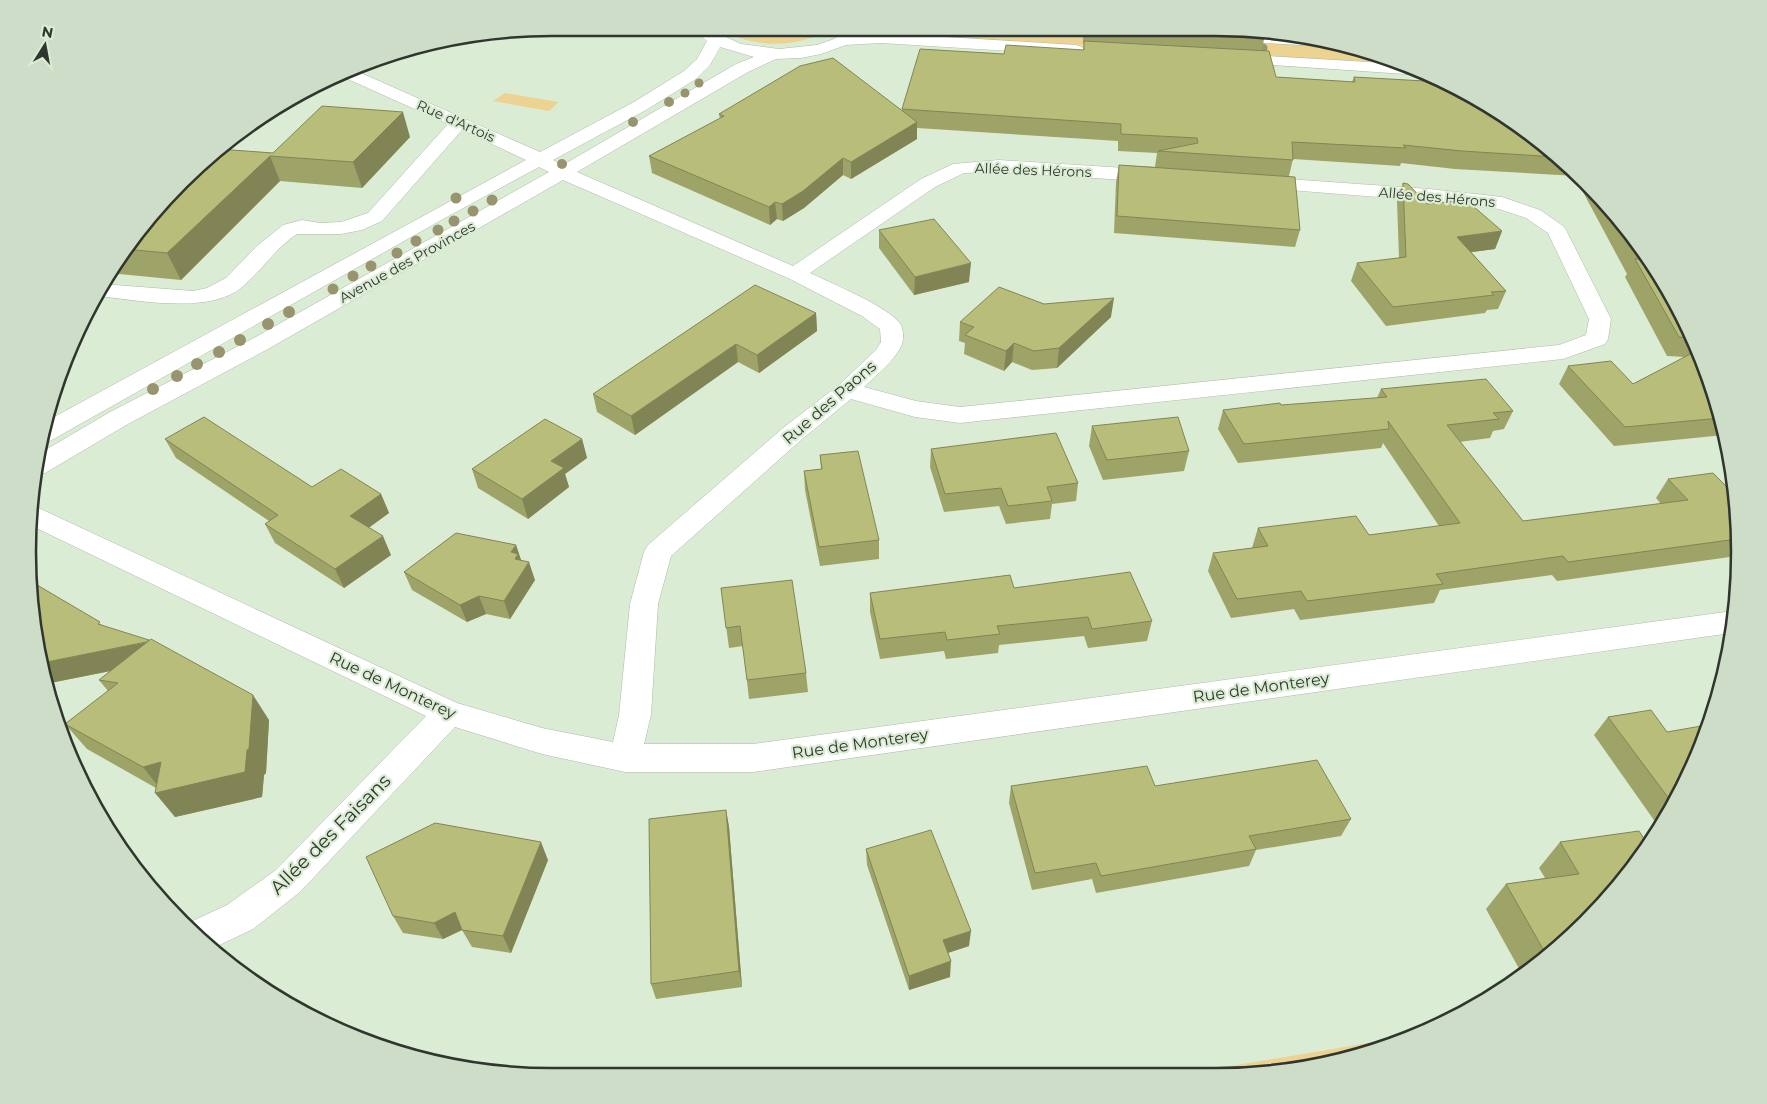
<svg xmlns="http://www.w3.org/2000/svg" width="1767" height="1104" font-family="Montserrat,sans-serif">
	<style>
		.green { fill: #edd392 }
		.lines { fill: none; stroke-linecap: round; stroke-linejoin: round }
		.minor-casing { stroke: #acbca5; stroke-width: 1 }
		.minor { fill: #fff; fill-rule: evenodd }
		.tree { fill: #98956e }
		.wall { fill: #9ea368 }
		.shaded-wall { fill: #818555 }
		.building { fill: #b8be79; stroke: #818555 }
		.labels { text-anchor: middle; stroke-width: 4.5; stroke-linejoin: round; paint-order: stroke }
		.far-street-label { font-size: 14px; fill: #30362d; stroke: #dbecd4 }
		.street-label { font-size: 16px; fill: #30362d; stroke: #dbecd4 }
		.near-street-label { font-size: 19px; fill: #30362d; stroke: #dbecd4 }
		.rim { fill: none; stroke: #30362d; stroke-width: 2.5 }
	</style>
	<rect width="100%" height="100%" fill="#dbecd4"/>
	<path class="green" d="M727,32h98c-28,15 -71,16 -98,0z
		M890,32h208l234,13 71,19 -514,-30z
		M505,93l54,9 -10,9 -56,-10z
		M1404,1037l-53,22 -101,16h-73z"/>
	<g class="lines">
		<defs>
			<path id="minor" d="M696,32h19l26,12 38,5 38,-4 17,-6 10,-7h18l-2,2 21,-1 195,12 6,2 2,3 -2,3 -6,2 -195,-12 -35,2 -25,9 -20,4 -25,1 -28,13 -171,100 216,94 128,-87 32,-15 46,-4 157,10 7,2 2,4 -2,4 -7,2 -157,-10 -35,1 -29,14 -125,86c20,10 80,34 91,52 2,4 3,14 1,19 -7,17 -25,30 -38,43l52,14 44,6 599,-62 27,-10 3,-16 -41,-86 -22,-15 -27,-9 -70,-8 -177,-14 -3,-4 3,-4 7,-2 170,12 73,8 38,13 23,16 3,4 45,89 -3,20 -3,5 -42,15 -603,64 -45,-6 -64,-18 -50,41 -130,116 -13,48 -7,111 -7,29h109l980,-133 -2,22 -978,139h-128l-83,-18 -87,-27 -155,165 -47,37 -42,20 -27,-24 43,-20 49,-35 150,-154 -396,-191 2,-20 425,198 85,25 71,14 6,-27 11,-111 14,-52 4,-7 135,-117 56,-43 37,-35 5,-8 -1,-13 -18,-13 -74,-38 -225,-98 -295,169 -140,75 -83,49 -10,2 2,-20 73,-43 142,-73 297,-167 -10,-5 -96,52 -393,222 -11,2 6,-21 481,-262 -64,-30 -80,91 -20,9 -21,4h-44c-22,14 -35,37 -55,53 -33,28 -105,13 -144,9h-3l7,-12 91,7 14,-3 19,-10 31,-32 26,-21 19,-5 18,3 21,-1 27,-9 80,-89 -107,-48 13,-6 186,82 94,-50 50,-31 13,-12 10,-18zM720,47l34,10 -18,7 -173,101 -10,-5 93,-50 50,-31 14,-14z
				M1146,32h94l54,3 31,8 -6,3 -165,-9 -6,-2z
				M1234,54l169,10 13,4 10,5 -6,2 -192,-13 -2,-3 2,-3z"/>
		</defs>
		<use href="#minor" class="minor-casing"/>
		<use href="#minor" class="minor"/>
	</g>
	<g class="tree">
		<circle cx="1263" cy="48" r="4.5"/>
		<circle cx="699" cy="83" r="4.5"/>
		<circle cx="685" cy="93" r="4.5"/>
		<circle cx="669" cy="102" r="5"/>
		<circle cx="633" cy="122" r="5"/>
		<circle cx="562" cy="164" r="5"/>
		<circle cx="456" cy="198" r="5.5"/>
		<circle cx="492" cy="200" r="5.5"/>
		<circle cx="473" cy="211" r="5.5"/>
		<circle cx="454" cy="221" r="5.5"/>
		<circle cx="438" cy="230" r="5.5"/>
		<circle cx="416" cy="241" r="5.5"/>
		<circle cx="397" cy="253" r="5.5"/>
		<circle cx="371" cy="266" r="5.5"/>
		<circle cx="353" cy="276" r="5.5"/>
		<circle cx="333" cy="289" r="5.5"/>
		<circle cx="289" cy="312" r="6"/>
		<circle cx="268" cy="324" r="6"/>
		<circle cx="240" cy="340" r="6"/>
		<circle cx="219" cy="352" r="6"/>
		<circle cx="197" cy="364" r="6"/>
		<circle cx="177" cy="376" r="6"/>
		<circle cx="153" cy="389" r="6"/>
	</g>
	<path class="wall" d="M1083,32h179l2,7 -2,12 14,26 76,5 2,-5 181,59 42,40 -122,-7 -54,-6 -1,3 -107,-7 -4,17 11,54 -5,17 -181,-14 2,-51 3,-17 36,2 2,-14 -39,-2v-10l-201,-13v11l-66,40 -8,-4 -39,33 -21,13 -6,-2 -7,6 -118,-52 -3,-17 71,-37 -1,-5 183,-3v-2l102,-55 79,-4 1,-7h-1z
		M410,137l-48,51 -82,-7 -99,99 -72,-7 27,-41 137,-79z
		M1582,181l28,25 59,84 43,94 12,51 -110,11 -55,-62 9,-18 65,18 52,-27 -18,-1 -42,-79 2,-3 -44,-82z
		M1403,183l24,21 75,27 -7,18 -24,3 35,39 -8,18 -11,1 -2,3 -99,13 -35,-45 6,-18 42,-5 -2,-57z
		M879,230l90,52 -55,13 -35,-47z
		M1044,304l67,13 -54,51 -25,2 -20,-8 -8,9 -40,-17 1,-11 -6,-2 1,-19z
		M816,313l1,18 -58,42 -21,-11 -103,73 -38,-23 -4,-18z
		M1381,389l132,22 -9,18 -11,2 -3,7 -31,4 64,79 138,-17 -5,-6 12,-19 64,13h3l2,64 -180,25 -5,-6 -112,15 -6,13 -134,17 -6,-11 -63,9 -23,-47 5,-18 39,-5 6,-20 111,7 70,-9 -56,-83 -2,5 -143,15 -20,-34 5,-19 154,-12z
		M1092,426l97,25 -5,20 -81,9 -14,-34z
		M165,439l147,48 69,7 8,19 -20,14 22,28 -47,33 -69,-45 -10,-19 4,-3 -93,-63z
		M582,439l5,19 -22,16 4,13 -41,32 -50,-31 -6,-19z
		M931,449l147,34 -2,18 -24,3 -2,15 -44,5 -7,-18 -55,6 -14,-45z
		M820,455l59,85v19l-59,7 -15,-76 -1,-19 17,-2z
		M516,545l5,15 14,20 -25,39 -24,-5 -19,8 -55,-32 -8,-18z
		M32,582l70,43 167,95 -3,53 -2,2 -2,22 -87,20 -19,-29 -69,-39 -22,-25 43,-33 -9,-11 11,-9 -65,13z
		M721,588l85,85 2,19 -59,7 -6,-53 -14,2z
		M1014,588l138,33 -5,20 -59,7 -4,-12 -85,9 -1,8 -52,6 -2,-8 -64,8 -10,-47v-19z
		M1608,717l77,67 -23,38 -6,1 -62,-88z
		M1011,786h144l196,33 -10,17 -85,14 -7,16 -153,27 -4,-14 -60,11 -23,-87z
		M726,810l3,17 13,160 -86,12 -5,-15z
		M1560,842l88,3 -87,102 -39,27 -36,-65 20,-25 39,-6 -6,-10z
		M866,849l103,97 -21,7 2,24 -41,13 -42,-125z
		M548,860l-37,93 -39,-6 -10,-17 -19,9 -40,-6 -10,-17z"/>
	<path class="shaded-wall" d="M403,112l7,25 -48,51 -9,-26z
		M917,122v17l-66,40v-17z
		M270,156l10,25 -99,99 -14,-27z
		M843,158v17l-39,33 -21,13 -1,-17z
		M775,202l2,17 -7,6 -1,-18z
		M1502,231l-7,18 -45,6 7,-18z
		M971,263l-2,19 -55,13 1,-18z
		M1114,298l-3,19 -54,51 2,-20z
		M816,313l1,18 -58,42 -2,-18z
		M1014,343l-2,19 -8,9 2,-20z
		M736,344l2,18 -103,73 -4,-19z
		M582,439l5,19 -22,16 4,13 -41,32 -6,-20 29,-38z
		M381,494l8,19 -30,22 -9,-19z
		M383,536l8,19 -47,33 -9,-19z
		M516,545l6,18 7,-1 6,18 -25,39 -6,-18 7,-49z
		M479,596l7,18 -19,8 -7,-17z
		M153,641l13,19 -121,24 -3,-21z
		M253,695l16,25 -3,53 -2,2 -2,22 -87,20 -20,-24 7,-2 -19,-24 18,-5z
		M726,810l3,17 13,160 -3,-16z
		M541,842l7,18 -37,93 -8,-17z
		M455,912l9,17 -21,10 -9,-16z
		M971,931l-2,15 -28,9 2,-15z
		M951,961l-1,16 -41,13v-14z"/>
	<path class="building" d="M1148,32h114l2,7z
		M1084,41l185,10 7,26 79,5 -1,-5 88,5 93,54 22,21 -95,-6 -59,-6 3,3 -114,-6 1,18 -135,-9 40,-8 -1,-5 -76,-4v-10l-219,-15 18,-60 84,5 2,-9 78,5z
		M833,58l84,64 -66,40 -8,-4 -40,33 -21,13 -7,-2 -6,5 -120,-51 75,-40 -5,-2 81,-48z
		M322,106l81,6 -50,50 -83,-6 -103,97 -42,-4 11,-17 70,-74 12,-9 55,4z
		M1119,165l176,12 5,53 -183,-14z
		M1403,183l5,1 19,20 39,-4 36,31 -45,6 49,54 -15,1 3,3 -101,12 -36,-44 49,-6z
		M1609,206l60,84 22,48 -12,-1 -44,-78h4z
		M934,219l37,44 -56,14 -36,-47z
		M755,285l61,28 -59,42 -21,-11 -105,72 -38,-22z
		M999,287l45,17 70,-6 -55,50 -25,3 -20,-8 -8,8 -41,-16 9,-8 -14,-5z
		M1696,351l16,33 8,34 -95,9 -57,-61 43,-5 22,23z
		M1486,379l27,32 -20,2 6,6 -52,6 76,96 165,-21 -20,-21 45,-6 19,19h3l2,47 -169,23 -5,-6 -127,18 7,10 -136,17 -6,-10 -64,8 -24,-46 55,-7 -10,-18 98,-12 13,19 91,-12 -72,-102 1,8 -145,15 -21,-34 57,-7 1,2 106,-8 -6,-8z
		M204,417l108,70 29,-18 40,25 -31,22 33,20 -48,33 -70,-45 13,-9 -113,-76z
		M1178,417l11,34 -82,9 -15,-34z
		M545,419l37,20 -31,22 13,7 -42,31 -50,-30z
		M1056,433l22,50 -31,4 5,14 -44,5 -7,-18 -56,6 -14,-45z
		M858,451l21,89 -60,7 -15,-76 18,-2 -2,-14z
		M456,533l60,12 -5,7 7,2 -3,5 14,3 -25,39 -25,-5 -19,9 -56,-33z
		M1130,572l22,49 -60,8 -4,-12 -91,9 3,8 -53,6 -2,-8 -65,7 -10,-46 140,-18 4,13z
		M792,580l14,93 -59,7 -7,-54 -14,2 -5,-40z
		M32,582l68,40 -2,2 51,16 -3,2 -104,21z
		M151,639l102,56 -4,54 -2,1 -2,22 -90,21 6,-31 -18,5 -78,-43 53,-41 -19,-3z
		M1651,710l16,22 40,-7 -22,59 -12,20 -65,-87z
		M1317,760l34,59 -102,17 7,13 -155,27 -5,-13 -61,10 -24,-87 136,-20 8,20z
		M726,810l13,161 -88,13 -2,-165z
		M435,823l106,19 -38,94 -41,-6 -7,-18 -21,11 -41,-7 -27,-59z
		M931,830l40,101 -28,9 8,21 -42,15 -43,-127z
		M1639,831l9,14 -17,27 -70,75 -14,9 -41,-72 73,-10 -19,-32z
		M586,1070v2h-16z"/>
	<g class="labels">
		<g class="far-street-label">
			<text transform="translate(456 121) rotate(24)" y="5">Rue d'Artois</text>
			<text transform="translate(1033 170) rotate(2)" y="5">Allée des Hérons</text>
			<text transform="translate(1437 197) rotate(5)" y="5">Allée des Hérons</text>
			<text transform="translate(407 262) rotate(-29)" y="5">Avenue des Provinces</text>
		</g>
		<g class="street-label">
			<text transform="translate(829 402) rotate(-41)" y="6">Rue des Paons</text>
			<text transform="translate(393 685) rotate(25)" y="6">Rue de Monterey</text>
			<text transform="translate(1261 687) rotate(-8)" y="6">Rue de Monterey</text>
			<text transform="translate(860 743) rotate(-8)" y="6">Rue de Monterey</text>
		</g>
		<g class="near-street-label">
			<text transform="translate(330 834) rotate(-45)" y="7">Allée des Faisans</text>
		</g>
	</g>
	<path d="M0 0H1767V1104H0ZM552 36H1215A516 516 0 0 1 1731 552V552A516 516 0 0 1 1215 1068H552A516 516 0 0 1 36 552V552A516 516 0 0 1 552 36Z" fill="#cdddc7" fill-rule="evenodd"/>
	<path class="rim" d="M552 36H1215A516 516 0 0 1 1731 552V552A516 516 0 0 1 1215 1068H552A516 516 0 0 1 36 552V552A516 516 0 0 1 552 36Z"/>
	<g transform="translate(45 45) rotate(11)" stroke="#dbecd4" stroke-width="4" paint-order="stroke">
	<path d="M0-4L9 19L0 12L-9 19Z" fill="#30362d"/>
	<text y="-8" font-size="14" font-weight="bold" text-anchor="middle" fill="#30362d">N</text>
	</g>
</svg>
